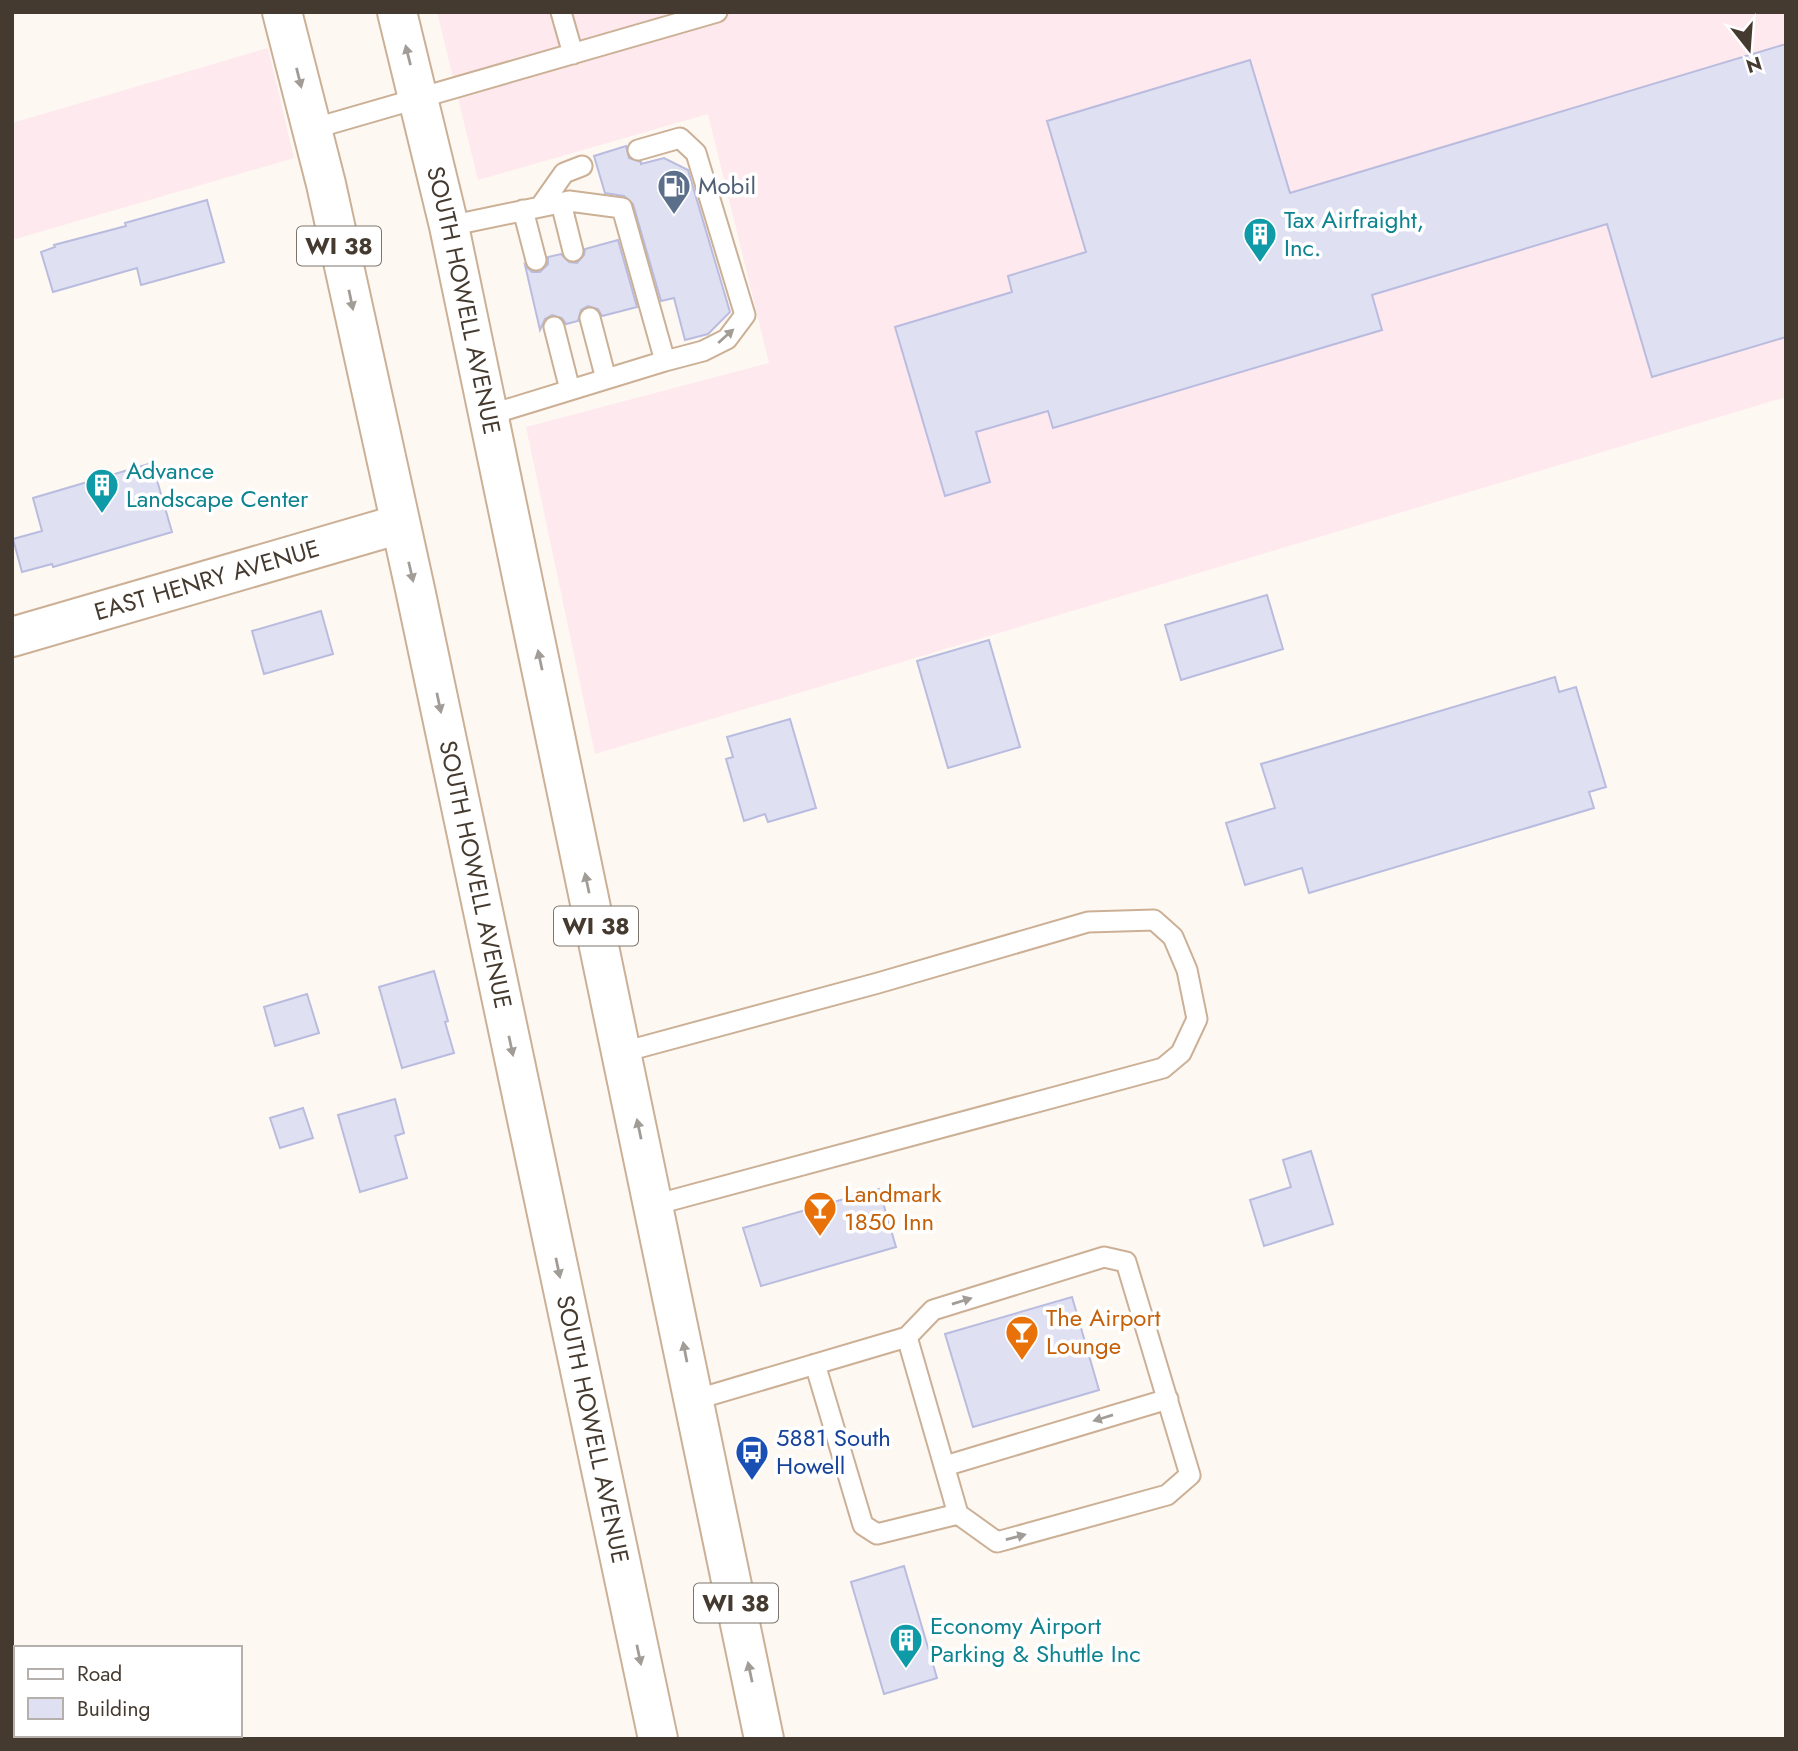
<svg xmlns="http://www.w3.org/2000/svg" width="1798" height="1751" font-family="Jost,sans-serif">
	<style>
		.industrial { fill: #fee9ee }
		.building { fill: #dfe1f3; stroke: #b9bcde; stroke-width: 2 }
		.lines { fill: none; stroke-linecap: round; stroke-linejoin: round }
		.lane-casing { stroke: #cbb096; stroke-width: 23 }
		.street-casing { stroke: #cbb096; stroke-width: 42 }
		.primary-casing { stroke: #cbb096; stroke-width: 42 }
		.lane { stroke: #fff; stroke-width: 19 }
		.street { stroke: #fff; stroke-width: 38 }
		.primary { stroke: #fff; stroke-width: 38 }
		.oneway { fill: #a29c97 }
		.labels { text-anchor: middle; stroke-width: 7; stroke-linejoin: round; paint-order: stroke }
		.shield { fill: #fff; stroke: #7d756d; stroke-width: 2 }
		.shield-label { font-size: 23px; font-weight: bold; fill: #453a2f }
		.service-label { font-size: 24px; fill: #4e5e75; stroke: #fff; text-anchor: start }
		.culture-label { font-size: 24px; fill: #0d838f; stroke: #fff; text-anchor: start }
		.street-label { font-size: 24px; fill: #453a2f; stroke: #fff }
		.food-label { font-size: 24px; fill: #c56008; stroke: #fff; text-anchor: start }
		.transit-label { font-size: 24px; fill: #164399; stroke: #fff; text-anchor: start }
	</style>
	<rect width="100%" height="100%" fill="#fef8f3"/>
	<path class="industrial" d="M437,12h1349v385l-1191,357 -69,-327 243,-64 -61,-249 -230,66z
		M268,48l26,110 -282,82v-117z"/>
	<path class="building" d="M1786,44v293l-134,40 -45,-153 -235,71 10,35 -329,98 -5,-17 -72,21 14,50 -45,14 -50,-169 117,-35 -4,-16 78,-24 -39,-131 203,-61 40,133z
		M626,146l3,12 12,4v2l23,-6 24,12 42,142 -22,22 -23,6 -11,-42 -13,3 -28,-97 -9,-8 -19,-3 -11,-37z
		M207,200l17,62 -83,23 -4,-17 -84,24 -12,-40 14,-5 -1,-2 72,-19 -1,-3z
		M618,240l19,67 -35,9 -4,-7 -10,-3 -7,4 -3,11 -12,3 -4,-6 -10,-3 -7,4 -5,11 -15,-65 7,7h8l8,-8v-7l13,-3 8,8 8,1 7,-8 1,-6z
		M152,463l20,69 -119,35 -1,-3 -30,8 -9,-33 29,-8 -9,-33z
		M1267,595l16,54 -102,31 -16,-55z
		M321,611l12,43 -69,20 -12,-43z
		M989,640l31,107 -72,21 -31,-107z
		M1555,677l4,15 17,-5 30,100 -17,5 5,16 -285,85 -7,-25 -57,17 -19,-62 49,-15 -14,-44z
		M790,719l26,89 -48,14 -3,-8 -21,7 -18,-62 7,-2 -6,-20z
		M434,971l14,50 -3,1 9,31 -52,15 -23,-81z
		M307,994l12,39 -44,13 -11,-39z
		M395,1099l9,34 -9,3 12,42 -47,14 -22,-77z
		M303,1108l10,30 -33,10 -10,-30z
		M1311,1151l22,73 -69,22 -14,-46 41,-13 -8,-27z
		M879,1189l17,58 -135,39 -18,-58z
		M1072,1297l27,93 -126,37 -28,-93z
		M904,1566l33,112 -53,16 -33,-112z"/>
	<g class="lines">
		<defs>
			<path id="lane" d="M561,12l12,42
				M312,129l405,-117
				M638,150l42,-12 16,15 49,162 -18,24 -24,12 -38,10
				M561,203l12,48
				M540,207l24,-34 18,-7
				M523,210l13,50
				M449,226l120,-25 53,7 43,153 -176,54
				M590,318l16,61
				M554,327l16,63
				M623,1052l255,-69 210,-61 66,-2 19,17 14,33 10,49 -16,34 -18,15 -509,137
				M907,1337l26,-27 171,-53 22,5 64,213 -23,20 -170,47 -39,-28
				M694,1400l213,-63 51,177 -81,20 -14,-9 -48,-161
				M945,1466l223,-67"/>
			<g id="street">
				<path id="s1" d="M12,637l388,-113"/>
			</g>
			<g id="primary">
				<path id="s2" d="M282,12l44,172 89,405 243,1150"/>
				<path id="s3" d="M397,12l52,214 315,1513"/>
			</g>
		</defs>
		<use href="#lane" class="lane-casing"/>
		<use href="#street" class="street-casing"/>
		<use href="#primary" class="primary-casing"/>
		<use href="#lane" class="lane"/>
		<use href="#street" class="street"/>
		<use href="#primary" class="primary"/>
	</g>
	<defs><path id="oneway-solid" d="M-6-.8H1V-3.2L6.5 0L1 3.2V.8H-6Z" transform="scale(1.75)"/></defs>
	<g class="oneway">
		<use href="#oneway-solid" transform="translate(408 55) rotate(-104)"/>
		<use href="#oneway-solid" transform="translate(299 78) rotate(76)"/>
		<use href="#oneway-solid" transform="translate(351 300) rotate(78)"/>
		<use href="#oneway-solid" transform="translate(726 336) rotate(-42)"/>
		<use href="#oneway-solid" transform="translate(411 572) rotate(77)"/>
		<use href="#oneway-solid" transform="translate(540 660) rotate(-102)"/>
		<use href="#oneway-solid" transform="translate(439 703) rotate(78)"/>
		<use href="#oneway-solid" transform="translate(587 883) rotate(-102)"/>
		<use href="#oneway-solid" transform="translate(511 1046) rotate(78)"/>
		<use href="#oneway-solid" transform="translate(639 1129) rotate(-102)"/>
		<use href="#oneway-solid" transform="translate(558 1268) rotate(78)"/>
		<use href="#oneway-solid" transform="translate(962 1301) rotate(-17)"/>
		<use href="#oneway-solid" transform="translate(685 1352) rotate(-101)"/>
		<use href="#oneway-solid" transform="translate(1103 1418) rotate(163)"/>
		<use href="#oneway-solid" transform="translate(1016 1537) rotate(-15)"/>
		<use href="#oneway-solid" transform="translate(639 1655) rotate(78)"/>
		<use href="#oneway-solid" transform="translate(750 1672) rotate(-102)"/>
	</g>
	<defs>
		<symbol id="fuel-pin" viewBox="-11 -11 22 30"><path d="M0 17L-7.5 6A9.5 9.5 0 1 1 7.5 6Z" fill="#5c6f8a" stroke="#fff"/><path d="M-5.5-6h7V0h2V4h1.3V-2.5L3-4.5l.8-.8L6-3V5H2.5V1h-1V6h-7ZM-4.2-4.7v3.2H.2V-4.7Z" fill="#fff"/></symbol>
		<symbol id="building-pin" viewBox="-11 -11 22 30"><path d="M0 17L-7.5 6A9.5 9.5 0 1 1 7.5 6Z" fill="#0f9aa8" stroke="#fff"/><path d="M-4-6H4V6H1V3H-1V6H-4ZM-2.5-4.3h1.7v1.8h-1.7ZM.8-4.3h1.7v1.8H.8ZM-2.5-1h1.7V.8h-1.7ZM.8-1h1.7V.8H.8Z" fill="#fff"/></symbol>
		<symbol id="bar-pin" viewBox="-11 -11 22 30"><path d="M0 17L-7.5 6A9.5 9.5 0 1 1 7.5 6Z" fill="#e8710a" stroke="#fff"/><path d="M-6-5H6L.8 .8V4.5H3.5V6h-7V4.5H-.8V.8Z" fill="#fff"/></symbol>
		<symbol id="bus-pin" viewBox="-11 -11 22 30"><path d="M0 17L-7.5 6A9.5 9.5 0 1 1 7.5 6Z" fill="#1a4fb4" stroke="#fff"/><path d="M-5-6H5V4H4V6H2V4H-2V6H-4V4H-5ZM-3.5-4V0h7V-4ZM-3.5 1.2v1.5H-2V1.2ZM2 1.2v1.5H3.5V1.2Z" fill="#fff"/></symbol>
	</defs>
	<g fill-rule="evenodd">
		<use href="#fuel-pin" x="655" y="167" width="38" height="52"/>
		<use href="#building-pin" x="1241" y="215" width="38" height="52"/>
		<use href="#building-pin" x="83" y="466" width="38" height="52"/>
		<use href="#bar-pin" x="801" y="1189" width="38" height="52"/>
		<use href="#bar-pin" x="1003" y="1313" width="38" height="52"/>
		<use href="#bus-pin" x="733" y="1433" width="38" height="52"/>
		<use href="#building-pin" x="887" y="1621" width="38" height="52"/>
	</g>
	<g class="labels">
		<g class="shield">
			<rect x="297" y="226.5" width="84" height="39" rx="5"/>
			<rect x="554" y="906.5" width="84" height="39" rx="5"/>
			<rect x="694" y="1583.5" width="84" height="39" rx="5"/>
		</g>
		<g class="shield-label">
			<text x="339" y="254">WI 38</text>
			<text x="596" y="934">WI 38</text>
			<text x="736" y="1611">WI 38</text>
		</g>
		<g class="service-label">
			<text x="698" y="194">Mobil</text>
		</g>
		<g class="culture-label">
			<text x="1284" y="228">Tax Airfraight,<tspan x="1284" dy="28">Inc.</tspan></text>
			<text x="126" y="479">Advance<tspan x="126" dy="28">Landscape Center</tspan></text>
			<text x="930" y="1634">Economy Airport<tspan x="930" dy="28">Parking &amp; Shuttle Inc</tspan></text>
		</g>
		<g class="street-label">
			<text dy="8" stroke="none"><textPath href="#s3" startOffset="296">SOUTH HOWELL AVENUE</textPath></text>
			<text dy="8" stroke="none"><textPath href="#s1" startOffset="203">EAST HENRY AVENUE</textPath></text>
			<text dy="8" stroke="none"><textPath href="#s2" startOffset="884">SOUTH HOWELL AVENUE</textPath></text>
			<text dy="8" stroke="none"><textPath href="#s2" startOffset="1451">SOUTH HOWELL AVENUE</textPath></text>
		</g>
		<g class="food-label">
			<text x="844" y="1202">Landmark<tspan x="844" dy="28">1850 Inn</tspan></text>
			<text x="1046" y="1326">The Airport<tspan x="1046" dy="28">Lounge</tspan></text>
		</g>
		<g class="transit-label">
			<text x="776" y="1446">5881 South<tspan x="776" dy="28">Howell</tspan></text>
		</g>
	</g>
	<rect width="1798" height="1751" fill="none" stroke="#453a2f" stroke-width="28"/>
	<rect x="14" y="1646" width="228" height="91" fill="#ffffff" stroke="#b5b0ac" stroke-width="2"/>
	<rect x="28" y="1669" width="35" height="10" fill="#ffffff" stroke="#b5b0ac" stroke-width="2"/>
	<text x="77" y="1681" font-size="21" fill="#453a2f">Road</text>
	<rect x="28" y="1698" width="35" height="21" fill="#dfe1f3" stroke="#b5b0ac" stroke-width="2"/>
	<text x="77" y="1716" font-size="21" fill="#453a2f">Building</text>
	<g transform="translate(1749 49) rotate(163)" stroke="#ffffff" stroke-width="5" paint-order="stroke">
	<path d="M0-5L12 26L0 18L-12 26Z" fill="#453a2f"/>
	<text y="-10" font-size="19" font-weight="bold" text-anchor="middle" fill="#453a2f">N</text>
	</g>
</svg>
